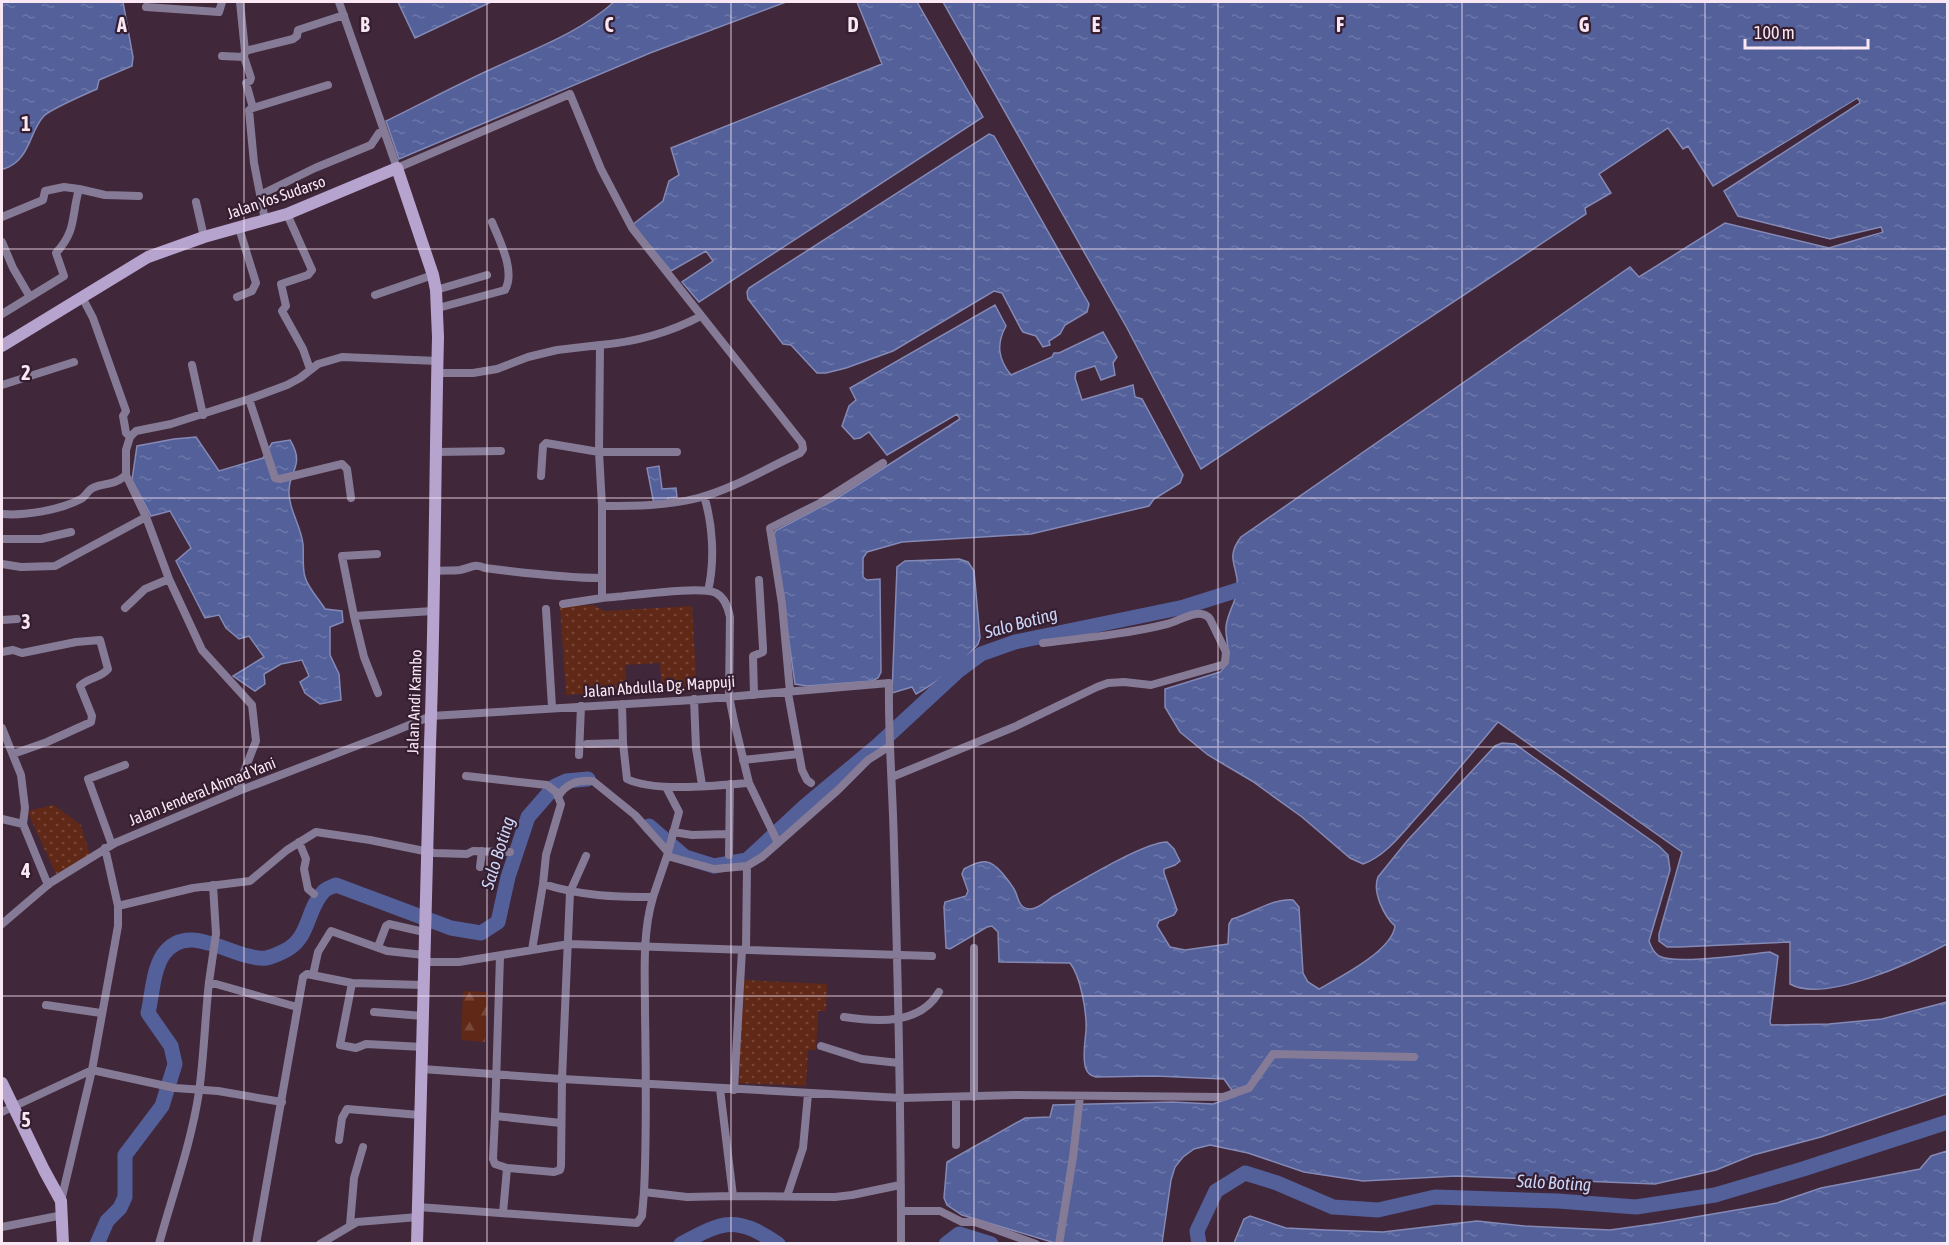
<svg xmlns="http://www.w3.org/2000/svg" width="1949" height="1245" font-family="'Asap Condensed',sans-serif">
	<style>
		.grass { fill: url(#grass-dots) }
		.forest { fill: url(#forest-firs) }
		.water { fill: url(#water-ripples); stroke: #8589b5; stroke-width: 1.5 }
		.pier { fill: #40273a }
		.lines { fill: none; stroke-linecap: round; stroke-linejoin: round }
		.river { stroke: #53609a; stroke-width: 15 }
		.street { stroke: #867b96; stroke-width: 8 }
		.secondary { stroke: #b6a4cf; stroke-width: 12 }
		.grid { fill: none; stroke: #f9e8f4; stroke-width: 1.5; stroke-opacity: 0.55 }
		.labels { text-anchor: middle; stroke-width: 4.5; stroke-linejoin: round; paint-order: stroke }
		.street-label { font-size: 16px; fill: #f9e8f4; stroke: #351e30 }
		.water-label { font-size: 18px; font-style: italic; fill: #cbd5f8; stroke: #351e30 }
		.grid-label { font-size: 20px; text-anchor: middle; font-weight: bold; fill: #f9e8f4; stroke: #351e30; stroke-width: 4.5; stroke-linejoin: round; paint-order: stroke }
	</style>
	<defs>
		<pattern id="grass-dots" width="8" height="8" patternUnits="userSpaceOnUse" patternTransform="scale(1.5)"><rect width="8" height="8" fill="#602816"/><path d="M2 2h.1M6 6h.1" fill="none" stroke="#784738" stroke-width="1.8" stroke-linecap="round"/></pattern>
		<pattern id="forest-firs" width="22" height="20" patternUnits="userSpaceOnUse" patternTransform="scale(1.5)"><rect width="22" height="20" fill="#602816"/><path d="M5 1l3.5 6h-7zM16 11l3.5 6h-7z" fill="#784738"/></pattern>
		<pattern id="water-ripples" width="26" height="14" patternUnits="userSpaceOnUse" patternTransform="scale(1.5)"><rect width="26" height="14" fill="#53609a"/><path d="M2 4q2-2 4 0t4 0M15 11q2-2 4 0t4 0" fill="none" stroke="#6c77a9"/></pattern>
	</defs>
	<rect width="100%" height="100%" fill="#40273a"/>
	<path class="grass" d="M593,605l12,6 87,-5 5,84 -35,2 -2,-29 -35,2 2,26 -61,4 -6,-88z
		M54,805l27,20 9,30 -34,19 -28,-61 3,-3z
		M742,980l85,4 -1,27h-8l-2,39h-8l-2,36 -69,-3z"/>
	<path class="forest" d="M463,991l25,1 -3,50 -24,-2z"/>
	<path class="water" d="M2,2h121l10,55 -1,9 -33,14 -2,9c-11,5 -49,21 -54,28 -14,16 -13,43 -39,52l-2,-1z
		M398,2h93l-76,36z
		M614,2h172l-136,51 -251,106 -13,-38c37,-18 74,-38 112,-55 41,-19 82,-34 116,-64z
		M857,2h60l66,115 -284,185 -17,-20 31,-21 -7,-10 -35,20 -39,-46 31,-24 6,-20 10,-6 -8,-27 211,-84z
		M943,2h1004v942c-32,17 -122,60 -157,40v-42l-111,5h-12l-8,-6v-7l23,-82 -184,-130c-27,32 -54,65 -82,96 -15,17 -31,38 -53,46l-13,-6 -48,-41 -50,-36 -44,-26 -28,-23 -15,-25v-18l55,-17c15,-12 5,-29 6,-45 1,-13 9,-23 11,-36 4,-23 -14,-31 4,-54l389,-270 9,10 86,-54 104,25 54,-16 -2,-5 -51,12 -92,-23 -14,-25 136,-88 -2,-5 -145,88 -25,-40 -5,3 -15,-21 -69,46 12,19 -26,15 1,6 -385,255 -74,-141z
		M989,134l5,2 95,168 -2,8 -22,13 -5,9 -11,7 1,4 -7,2 -7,-11 -13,-4 -2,-3 -19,-36 -8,-2 -101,60 -47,17 -20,5h-9l-26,-28 -8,-1 -35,-45 -1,-7 2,-4z
		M995,305l11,21c-10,18 -8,33 5,49l41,-18 2,-4h5l44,-21 14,25 -4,6 2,12 -14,5 -6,-14 -19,6 -1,6 7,22 51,-15 2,12 7,2 41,76 -3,8 -26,16 -5,7 -118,28 -129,8 -35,10 -4,6v19l4,3 13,-1 1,93 -3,6 -6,3 -65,5 -12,-2 -21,-148 1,-5 59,-31 126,-81 -3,-5 -70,41 -18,-23 -9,6 -6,1 -12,-13 7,-20 7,-6 -6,-12z
		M196,437l23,34 44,-13 9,-15 18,-3c15,25 0,29 -1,50 -1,18 12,36 14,54 1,11 -1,23 2,33 3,11 14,22 20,32l17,2 1,11 -13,5v28l9,19 2,26 -21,4 -15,-11 -5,-11 9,-6 -7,-16 -21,4 -17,10 1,10 -10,7 -22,-15 31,-19 -15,-21 -10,3 -13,-11 -7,-13 -14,3 -29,-57 15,-13 -21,-37 -19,5 -19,-36 5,-34 37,-7z
		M659,466l3,23 14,-1 1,9 -9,1v4l-14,2 -7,-36z
		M959,559l9,3 6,9 6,67 -2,6c-17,20 -39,37 -62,50l-4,-7 -20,6 5,-126 8,-6z
		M1502,743l13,1 18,13 126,89 9,9 2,15 -21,71c2,6 4,11 10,15 15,9 90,-2 111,-4l8,4 -8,66 1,3 58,-1 53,-5 65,-17v92l-126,43 -68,18 -37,15 -61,14 -199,-8 -93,5 -59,-9 -56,-19 -38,-8 -16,4 -11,8 -8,10 -4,13 -9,63h-107l-93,-28 -15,-10 -3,-7 3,-36 78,-44 25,-1 3,-12 119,-3 41,2 23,-8 -12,-17 -69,-3 -59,1c-5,-1 -8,-3 -10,-8 -4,-10 -1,-27 0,-38 1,-18 -5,-54 -16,-68l-71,-1 -1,-30 -6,-6 -5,1 -37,22 -4,-1 -2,-41 1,-5 21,-6 2,-5 -6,-17 2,-5c18,-10 26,-11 39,5 4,5 8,10 11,15 5,8 3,19 16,20 9,0 17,-9 24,-13 23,-13 90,-54 113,-54l7,7 6,12 -5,4 -11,4v4l13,37 -3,5 -15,6 -2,5 13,21 15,3 43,-6 1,-20 3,-5c20,-5 40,-21 61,-19l6,7 4,66 5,9 11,7c21,-12 73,-38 76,-63 -11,-10 -23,-34 -17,-49l29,-36 88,-95z
		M1947,1151v92h-713l10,-24 6,-3 36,12 40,2 57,2 94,-11 47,5 86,4 50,-7 117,-20 44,-15 99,-19 11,-13z"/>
	<path class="pier" d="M1857,99l2,3 -82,53 -1,-2 70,-45 -71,44 -1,-2z
		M1738,218l92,22 50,-11 1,3 -53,14 -92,-23 93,21 40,-11 -39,9z"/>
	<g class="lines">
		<path class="river" d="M649,826l36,31 29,9 33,-6 58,-54 72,-60 81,-75 23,-17 34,-12 169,-35 54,-17
			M97,1244l10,-23 13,-13 5,-11v-42l37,-49 13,-42 -4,-18 -23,-33c4,-17 5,-43 15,-58 25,-37 71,6 103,3 6,-1 17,-6 22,-9 22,-13 19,-41 36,-58 3,-3 8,-4 12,-6l115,43 30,5 17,-11 10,-45 20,-60 27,-31 11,-5 22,-2
			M681,1244c43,-23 54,-29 97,0
			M946,1244l13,-10 32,10
			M1199,1244l-2,-13 19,-40 29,-18 32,10 56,24 45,3 57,-13 123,4 78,6 79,-12 88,-26 145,-47"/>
		<path class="street" d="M240,2l5,49
			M339,2l58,166 173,-74 31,75 31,59 170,215 1,6 -3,4c-33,15 -67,36 -102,45 -31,8 -64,8 -96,8l-3,-54 1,-107 -43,5 -29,7 -31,12 -24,4h-36
			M146,7l73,5 3,-10
			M222,56l22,1 1,-6 48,-12 4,-3 1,-6 46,-15
			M244,57l7,21 -1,3 -4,2 7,25 -4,2 5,53 11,57
			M253,108l75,-23
			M79,189l26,6 34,1
			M260,195l55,-27 56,-23 8,-12 5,-2
			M196,202l8,35
			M287,214l25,56 -4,5 -27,9 5,22 -4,5 21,38 7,20
			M2,217l41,-17 2,-9 19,-4 15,2c-8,28 -2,41 -23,64l8,23 -62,38
			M2,242l11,26 17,29
			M436,290l51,-15
			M375,295l58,-20
			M82,297l11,21 33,93 -3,5 3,17 4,4
			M237,297l15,-6 4,-8 -17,-55
			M438,308l67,-18c11,-19 -6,-50 -13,-68
			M600,345c35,-3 69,-12 101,-29
			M192,365l11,50
			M2,385l72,-23
			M249,399l26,79 5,1 62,-15 5,5 4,29
			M436,452l65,-1
			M541,476l2,-30 3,-3 53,9h78
			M704,496c9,29 11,65 4,95
			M602,506v92c24,-1 97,-13 114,-5 9,5 12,14 14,24l-1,79 5,25 15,62 29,60
			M2,514c23,2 58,-4 79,-15 4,-2 6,-7 10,-10 13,-8 20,-1 35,-14
			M2,539h39l30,-7
			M377,554l-35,2 12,60 79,-5
			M2,564l19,3 34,-1 91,-49
			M434,571c9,-1 18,0 26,-1 11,-2 14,-7 25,-2 38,5 79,10 117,10
			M563,604l39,-6
			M125,608l20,-19 24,-10
			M546,609l6,98
			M354,616l10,41 14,36
			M2,620l15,-1
			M2,652l11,-2 9,3 54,-11 24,-2 8,29c-7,9 -21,9 -28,17l12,30 -1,6 -44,20 -34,12
			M790,692l-8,-88 -12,-76 50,-25 63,-40
			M788,693l14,77 5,10 4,3
			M754,695l-1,-39 10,-4v-4l-4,-68
			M694,699l2,49 6,37
			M622,704l1,39
			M2,728l19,47 4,33 -2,16 25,61
			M587,744l36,-1 4,36c30,14 88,6 122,4
			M579,755l2,-49
			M743,760l56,-6
			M466,776l81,9 9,7 5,12 -15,51 -3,29 -11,66
			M892,777l122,-50 83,-40 11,-4 16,-1 27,3 71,-20 3,-3 1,-10 -16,-33c-10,-13 -30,2 -43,5 -40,10 -83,14 -124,19
			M236,792l20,-51 -4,-36 -50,-55 -33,-71 -23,-62 -20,-42v-25l4,-13 6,-6 35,-7 78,-25 38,-14 13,-7 18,-14 24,-7 96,4
			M558,797c8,-14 20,-17 35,-16l42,34 33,37
			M2,819l21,5
			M673,832l19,3 36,-1
			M299,842l7,17 -2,10 4,20 6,5
			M112,845l-24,-66 37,-14
			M729,855l1,-71
			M667,856l47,13 33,-3 15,-9 76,-67 30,-30 22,-14
			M480,867l2,-16
			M543,884c39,12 70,13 110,13 -11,37 -8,77 -8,115 1,60 2,120 -1,180l43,5 46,-1 -13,-107
			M653,897l14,-41 12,-44 -13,-25
			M118,906l75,-18 57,-7 37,-31 29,-18 54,8 64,13 33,1 6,-3 37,1
			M2,924l48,-41 65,-40 121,-51 154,-59 41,-17 262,-16 196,-17c-1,55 4,109 5,164 4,132 7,264 7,397
			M378,947l8,-21 3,-2 35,8
			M974,948v149
			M746,950l1,-84
			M500,956l-5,160 66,7
			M424,962h35l110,-18 363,12
			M313,975l5,-23 13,-21 56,20 37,4
			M209,982l7,-48 -3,-49
			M352,983l-12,62 16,3 10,-4 57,3
			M46,1005l55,8
			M374,1012l49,4
			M844,1017c33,5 76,8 95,-25
			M821,1046l41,13 37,4
			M422,1069l140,10 339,19 114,-3 208,2 26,-9 24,-34 141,3
			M734,1090l8,-140
			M2,1112l90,-42 83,18 43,3 64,11
			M495,1116l-2,43 2,5 12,4
			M339,1140l3,-22 5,-9 73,6
			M956,1145v-48
			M733,1196l102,1 17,-2 48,-10
			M787,1196l16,-48 5,-54
			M61,1201l31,-131 26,-144v-20l-13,-58
			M418,1207l219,16 5,-7 2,-24
			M901,1211h39l22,11h13l61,22
			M503,1213l4,-45 47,4 6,-2 1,-4 1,-87 8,-187 16,-36
			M350,1225l4,-47 9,-31
			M2,1227l61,-12
			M159,1244c14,-51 32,-100 40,-152 5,-36 6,-74 10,-110l88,25
			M256,1244l47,-267 4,-3 45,9 71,2
			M320,1244l37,-22 61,-5
			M1059,1244l14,-87 7,-61"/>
		<path class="secondary" d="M2,346l146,-89 56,-20 83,-23 110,-46 36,107 3,15 2,47c-3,126 -3,252 -7,378 -6,176 -10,352 -14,529
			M2,1083l42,87 17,31 2,43"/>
	</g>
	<path class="grid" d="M244,2v1242M487,2v1242M731,2v1242M974,2v1242M1218,2v1242M1462,2v1242M1705,2v1242M2,249h1946M2,498h1946M2,747h1946M2,996h1946"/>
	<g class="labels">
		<g class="street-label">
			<text transform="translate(276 197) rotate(-19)" y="6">Jalan Yos Sudarso</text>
			<text transform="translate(659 686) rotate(-4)" y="6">Jalan Abdulla Dg. Mappuji</text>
			<text transform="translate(414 702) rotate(-88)" y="6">Jalan Andi Kambo</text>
			<text transform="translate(202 791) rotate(-22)" y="6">Jalan Jenderal Ahmad Yani</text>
		</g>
		<g class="water-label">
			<text transform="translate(1021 623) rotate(-15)" y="6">Salo Boting</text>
			<text transform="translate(498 853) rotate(-73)" y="6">Salo Boting</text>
			<text transform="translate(1554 1183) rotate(3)" y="6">Salo Boting</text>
		</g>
	</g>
	<g class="grid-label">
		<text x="122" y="32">A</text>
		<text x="365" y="32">B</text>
		<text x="609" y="32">C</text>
		<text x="853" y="32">D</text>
		<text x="1096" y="32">E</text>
		<text x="1340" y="32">F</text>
		<text x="1584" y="32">G</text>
		<text x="26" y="131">1</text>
		<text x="26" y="380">2</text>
		<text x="26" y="629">3</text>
		<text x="26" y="878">4</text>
		<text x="26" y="1127">5</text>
	</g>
	<rect width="1949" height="1245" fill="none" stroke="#f9e8f4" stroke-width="6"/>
	<path d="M1745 39v9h123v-9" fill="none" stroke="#f9e8f4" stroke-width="3"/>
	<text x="1754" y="39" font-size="18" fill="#f9e8f4" stroke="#351e30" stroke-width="4.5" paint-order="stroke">100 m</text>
</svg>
